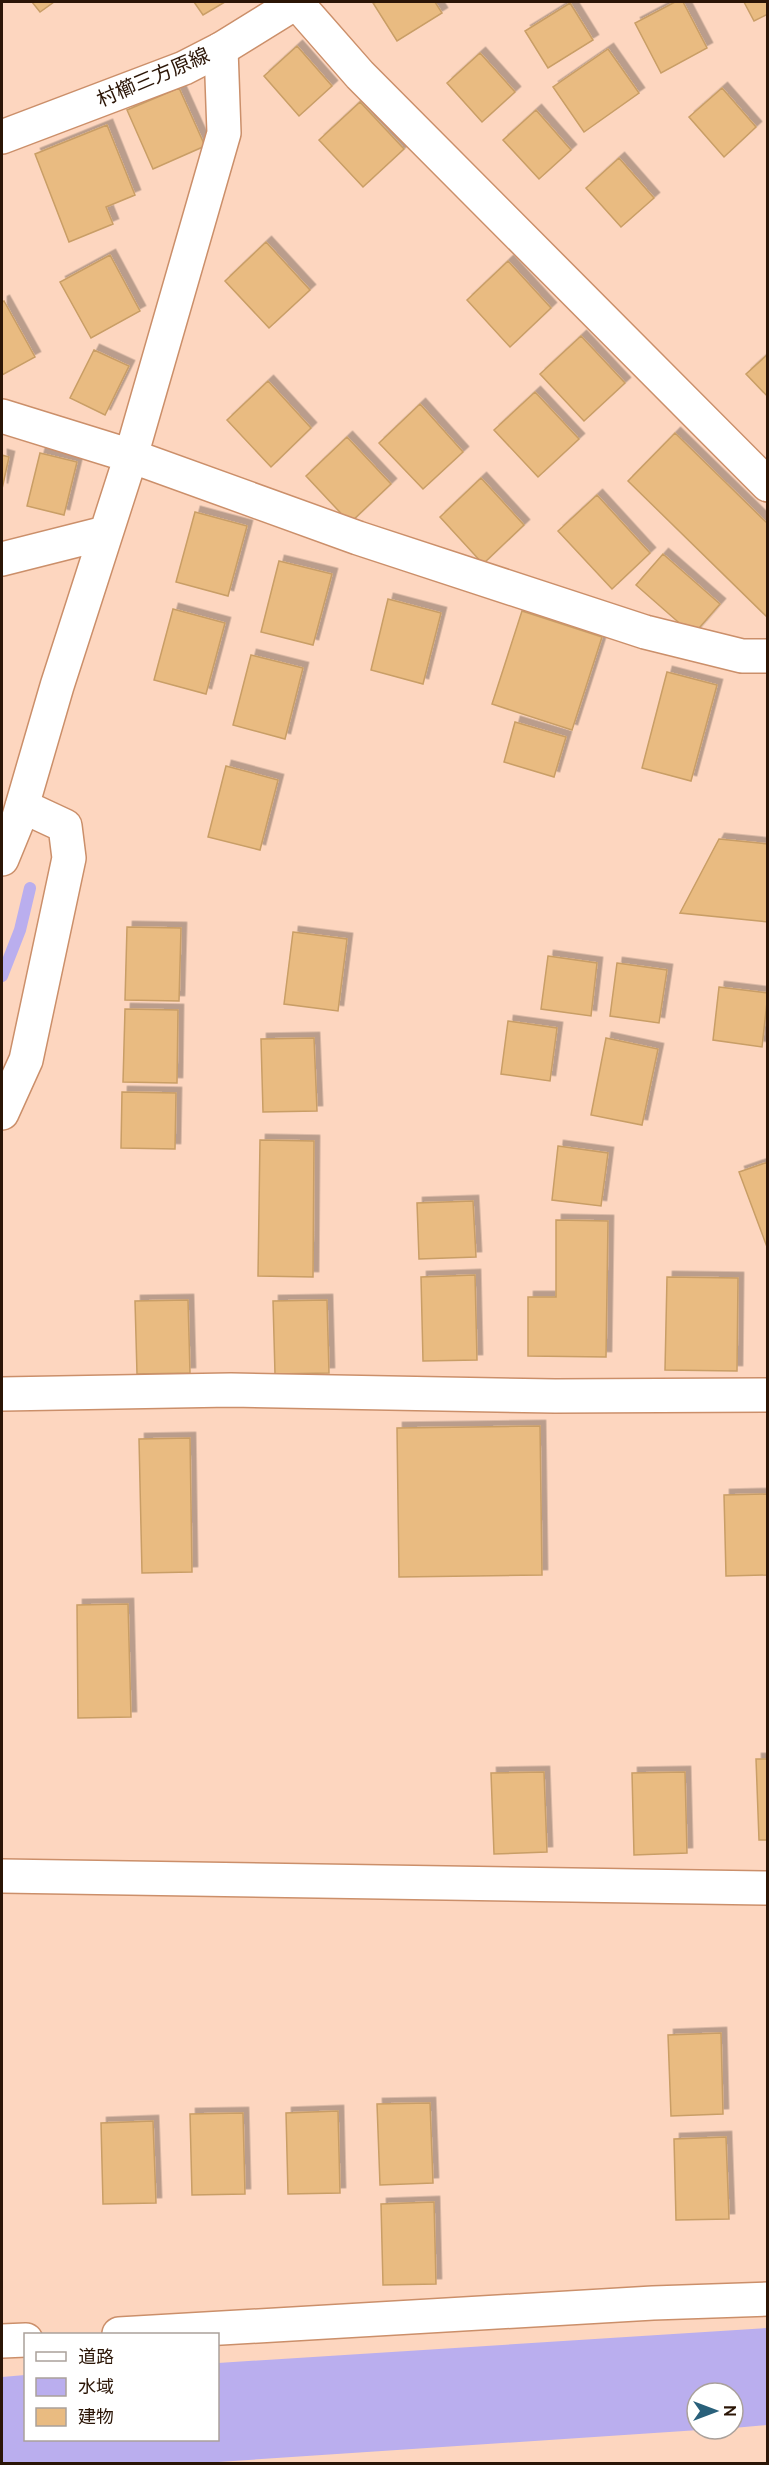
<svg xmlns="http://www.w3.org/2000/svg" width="769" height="2465" font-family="Ubuntu,'Noto Sans JP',sans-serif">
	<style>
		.water { fill: #baaeee }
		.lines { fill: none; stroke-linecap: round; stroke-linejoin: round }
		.stream { stroke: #baaeee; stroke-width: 12 }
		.building { fill: #e9bb81; stroke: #c99e66; stroke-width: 1.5; filter: url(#shadow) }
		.minor-casing { stroke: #cb8f6a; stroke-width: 36 }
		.secondary-casing { stroke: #cb8f6a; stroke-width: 36 }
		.minor { stroke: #fff; stroke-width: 33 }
		.secondary { stroke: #fff; stroke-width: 33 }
		.labels { text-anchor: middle; stroke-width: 4.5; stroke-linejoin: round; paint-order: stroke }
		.street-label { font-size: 20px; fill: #2b1506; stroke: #fff }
	</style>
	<defs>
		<filter id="shadow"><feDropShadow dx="5.5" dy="-5.5" stdDeviation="0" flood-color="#0004"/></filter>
	</defs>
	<rect width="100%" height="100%" fill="#fdd6bf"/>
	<path class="water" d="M767,2328v97l-34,3v-35h-36v36h17l-511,34h-201v-86l23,-2 1,65h192v-77z"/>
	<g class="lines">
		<path class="stream" d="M2,976l18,-46 10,-42"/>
	</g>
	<path class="building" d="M32,2h22l-14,10z
		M194,2h31l-22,13z
		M377,2h58l7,11 -45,28 -24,-38z
		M675,2h8l24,46 -46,25 -26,-50z
		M744,2h24v12l-14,7z
		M570,3l23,37 -45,28 -23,-37z
		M297,46l35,40 -33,30 -35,-40z
		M608,49l31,44 -55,39 -31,-45z
		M480,53l35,39 -33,30 -35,-39z
		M179,88l26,58 -52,23 -26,-59z
		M722,88l34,39 -32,30 -35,-40z
		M360,102l44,47 -41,38 -44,-47z
		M536,110l35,40 -32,29 -36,-39z
		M107,125l28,70 -29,12 7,17 -44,18 -34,-88z
		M619,158l35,40 -33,29 -35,-39z
		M266,242l44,48 -41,38 -44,-47z
		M110,255l30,56 -49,27 -31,-56z
		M508,261l43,47 -41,39 -43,-47z
		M4,301l31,56 -33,18v-73z
		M581,336l44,47 -41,38 -44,-47z
		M94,350l35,16 -24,49 -35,-17z
		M768,354v43l-22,-23z
		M268,381l43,47 -40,39 -44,-47z
		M535,392l44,47 -41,38 -44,-47z
		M420,404l43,48 -40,37 -44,-46z
		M675,433l93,91v94l-140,-137z
		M347,437l44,47 -41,39 -44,-47z
		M40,453l37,9 -13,53 -37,-9z
		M2,455l7,2 -7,32z
		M481,478l43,47 -41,39 -43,-47z
		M597,495l53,58 -38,36 -54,-58z
		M195,512l52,14 -19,70 -52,-14z
		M663,554l57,50 -27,31 -57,-50z
		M279,561l53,13 -19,71 -52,-13z
		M388,599l53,14 -18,71 -52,-14z
		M173,609l52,14 -19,71 -52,-14z
		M522,611l80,26 -30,93 -80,-26z
		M251,655l52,13 -18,71 -52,-14z
		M667,672l50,13 -26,96 -49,-13z
		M515,722l51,15 -12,40 -50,-15z
		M226,766l52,14 -18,70 -52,-13z
		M719,839l49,5v78l-88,-9z
		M127,927l54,1 -2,73 -54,-1z
		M293,932l54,7 -9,72 -54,-7z
		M548,956l49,7 -6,53 -50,-7z
		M617,963l50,7 -8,53 -49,-7z
		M719,987l49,6 -6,54 -49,-7z
		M125,1009l53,1 -1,73 -54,-1z
		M508,1021l49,7 -7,53 -49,-7z
		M314,1038l3,73 -54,1 -2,-73z
		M606,1038l52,11 -16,76 -51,-10z
		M122,1092l54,1 -1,56 -54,-1z
		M260,1140l54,1 -1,136 -55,-1z
		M558,1146l50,7 -7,53 -49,-6z
		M768,1162v84l-1,1 -28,-75z
		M473,1201l3,56 -57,2 -2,-56z
		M556,1220l52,1 -2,136 -78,-1v-59h28z
		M475,1275l2,85 -54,1 -2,-84z
		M667,1277l71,1 -1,93 -72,-1z
		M188,1300l2,73 -53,1 -2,-73z
		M327,1300l2,73 -54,1 -2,-73z
		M540,1426l2,149 -143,2 -2,-149z
		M190,1438l2,134 -50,1 -3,-134z
		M768,1494v81l-42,1 -2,-81z
		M128,1604l3,113 -53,1 -1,-113z
		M756,1759h12v81h-9z
		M544,1772l3,80 -53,2 -3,-81z
		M685,1772l2,81 -53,2 -2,-82z
		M721,2033l2,81 -52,2 -3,-81z
		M430,2103l3,80 -53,2 -3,-81z
		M338,2111l2,82 -52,1 -2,-81z
		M243,2113l2,81 -53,1 -2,-81z
		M153,2121l3,82 -53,1 -2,-81z
		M726,2137l3,82 -53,1 -2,-81z
		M434,2202l2,82 -53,1 -2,-81z"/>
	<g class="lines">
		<defs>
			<path id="minor" d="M296,2l64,73 408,410
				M2,416l129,40 227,82 287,94 97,24h26
				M2,559l103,-26
				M2,859l16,-39 39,-134 74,-230 93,-323 -3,-84
				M2,1113l24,-53 43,-202 -4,-32 -43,-20
				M2,1394l229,-4 324,6 213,-1
				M2,1876l766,12
				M119,2334l534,-31 115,-4
				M2,2341l24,-1"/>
			<path id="secondary" d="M2,137l182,-69 37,-19 76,-47"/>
		</defs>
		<use href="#minor" class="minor-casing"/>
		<use href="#secondary" class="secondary-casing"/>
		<use href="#minor" class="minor"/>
		<use href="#secondary" class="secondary"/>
	</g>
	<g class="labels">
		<g class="street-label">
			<text transform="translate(153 77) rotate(-23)" y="7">村櫛三方原線</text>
		</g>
	</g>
	<rect width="769" height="2465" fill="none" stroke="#2b1506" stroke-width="6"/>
	<rect x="24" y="2333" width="195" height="108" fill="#ffffff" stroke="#aaa19b" stroke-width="1.5"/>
	<rect x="36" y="2352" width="30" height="9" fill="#ffffff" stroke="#aaa19b" stroke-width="1.5"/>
	<text x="78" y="2363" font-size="18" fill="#2b1506">道路</text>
	<rect x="36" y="2378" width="30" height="18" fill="#baaeee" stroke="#aaa19b" stroke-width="1.5"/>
	<text x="78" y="2393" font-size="18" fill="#2b1506">水域</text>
	<rect x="36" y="2408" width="30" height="18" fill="#e9bb81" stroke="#aaa19b" stroke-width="1.5"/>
	<text x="78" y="2423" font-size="18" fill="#2b1506">建物</text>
	<g transform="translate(715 2411) rotate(90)"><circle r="28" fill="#ffffff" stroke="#aaa19b" stroke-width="1.5"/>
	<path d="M0-4.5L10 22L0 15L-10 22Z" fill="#29607a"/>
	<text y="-9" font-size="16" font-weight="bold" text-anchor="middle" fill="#2b1506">N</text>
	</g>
</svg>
